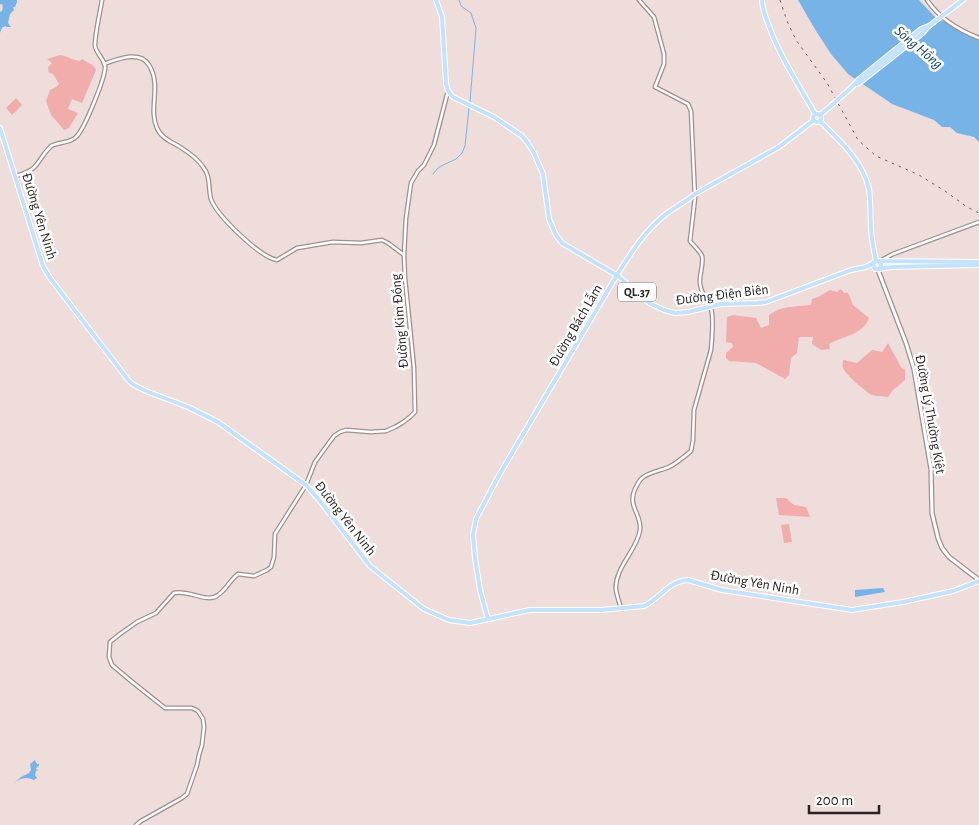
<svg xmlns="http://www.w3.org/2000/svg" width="979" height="825" font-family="'Alegreya Sans',sans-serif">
<rect width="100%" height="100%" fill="#efdddc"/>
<g fill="#f0adac">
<path d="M60,55C67,56 72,60 80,61L82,59L94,66L96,70L82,103L72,99L68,109L78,113L69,128L64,130L51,115L46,101L50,90L56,87L59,84L53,74L49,73L48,67L52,63L47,59Z"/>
<polygon points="16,98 22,105 12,115 6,108"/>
<path d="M841,289L844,293H848L853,305L869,318C863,335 843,336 829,344L830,349L821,350L812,344L813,337H799L797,353L791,358L789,375L785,379L756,363L729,361L726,358V353L733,347L732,343L726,342L727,317L733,315L756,318L761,328L769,325V315C782,305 796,307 811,305L812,299L818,297L830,290L837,292Z"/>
<path d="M888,343L901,367L905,370V380L892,391L888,397C882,396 878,397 872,395C866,392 845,374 843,368C842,366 843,362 843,360L857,363L872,350L882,352Z"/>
<polygon points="776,498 786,498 794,505 806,507 810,517 779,515"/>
<polygon points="789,524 792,542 784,543 781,525"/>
</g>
<g fill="#78b3e8">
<path d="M0,0H17V2L15,7H13L14,10L10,14L8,23L11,27H6V26C1,27 2,29 0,33V12L2,11L3,5L0,4Z"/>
<polygon points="798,0 919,0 935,17 979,40 979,142 974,137 957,133 950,127 942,127 934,120 892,104 848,74 831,54 816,31"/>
<polygon points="883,588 885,592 855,597 855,590"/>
<path d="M35,760L37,764H39V766L37,767L36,769L38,770L36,771L35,775L37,778L34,780C26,776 20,778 13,784L21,777L29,773L31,770L30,764Z"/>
</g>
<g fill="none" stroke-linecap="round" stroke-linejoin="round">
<g stroke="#78b3e8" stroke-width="1">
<polyline points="459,0 461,6 471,13 476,28 470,102"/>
<polyline points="433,174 439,167 456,159 462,153 465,146 469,107"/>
</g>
<defs>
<g id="tertiary">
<path d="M927,0C940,19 958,30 979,38"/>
<path d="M104,64C118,59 140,50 149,65C162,86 148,108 157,128C161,138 172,142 180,147C188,152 198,159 203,167C211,176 208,189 211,199C217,216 260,257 277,260L297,248L333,242L361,243L382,240L388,243L404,255"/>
<path d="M16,176C41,169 35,162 51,146C58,142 71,143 76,137C84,130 106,77 105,66C104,59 96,53 95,46C95,33 100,13 102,0"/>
<polyline points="880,261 893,254 979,222"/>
<path d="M621,608C619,602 617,596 616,590C614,568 637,551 640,530C642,514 627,507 635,489C637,486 638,482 641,479C648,472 660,471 669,467C677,463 684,457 691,451L693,440L694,410L711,350C712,339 714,319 711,308C708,298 701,296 700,283C699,275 704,264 702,256C700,251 693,245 690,241L695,198L691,111L688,104L655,87L664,64V54L654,17L639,0"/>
<path d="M136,825L141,821L182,798L187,794L197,765L199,755L202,745L204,727L203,719L198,711L192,708H165L131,681L112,665L109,657L110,642L120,634L137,622L156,613L174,593C188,589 207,604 218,595C226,590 230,580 238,574L254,576L267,570L271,567L274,557L275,534L306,485L315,462L334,436L340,432L346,430L371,432L386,431L395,427L402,423L410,417L415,412L414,368L405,278L404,255L406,218L411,183L418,171L424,165L434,145L448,91"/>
</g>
<polyline id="secondary" points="878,270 906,343 914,369 931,469 932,513 938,538 942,548 949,557 979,580"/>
<g id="primary">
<polyline points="436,0 442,17 446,83 448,91 453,97 494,117 522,136 527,142 534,153 543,174 549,219 556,235 562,243 618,276 649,303 664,310 675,313 688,312 721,304 757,303 766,302 851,270 866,267 875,262"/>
<path d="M762,0C762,9 766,18 769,26C780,57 799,85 815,114"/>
<polyline points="951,9 963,0"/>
<polyline points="857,84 862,81 923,33 927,28"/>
<polyline points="854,85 859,79 921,29 929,26"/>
<circle cx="817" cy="118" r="4"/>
<polyline points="820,115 832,105"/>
<path d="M820,121C839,140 863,161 869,189C871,202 870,214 871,227C871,238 874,250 876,261"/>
<path d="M0,128L43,266L50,278L129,381L134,385L146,391L188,407L218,422L306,485L320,501L370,566L424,609L449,620L470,623L530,610H601L644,606C660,599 668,581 688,580L722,590L852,610L903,602L953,591L979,581"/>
<polyline points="879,262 881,264 881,267 878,269 875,269 873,265 874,262 877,261 979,262"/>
<polyline points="879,269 891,267 979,265"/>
<path d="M488,619L480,590L475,558L473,535L476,519L498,477L617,275C631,253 645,230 666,214C675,207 686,202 695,194L779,147L814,120"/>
</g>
</defs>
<use href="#tertiary" stroke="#a08f8e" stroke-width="5"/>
<use href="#secondary" stroke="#a08f8e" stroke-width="5.5"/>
<use href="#primary" stroke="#fff" stroke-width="6"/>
<use href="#tertiary" stroke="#fff" stroke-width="2.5"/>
<use href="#secondary" stroke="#fff" stroke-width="3"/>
<use href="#primary" stroke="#c5e2fd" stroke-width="4"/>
<polyline stroke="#655c5c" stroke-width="1" stroke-dasharray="2.5 5" stroke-linecap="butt" points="780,0 787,21 796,40 827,83 858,140 876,156 919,175 945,191 967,207 979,213"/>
<defs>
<g id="primary-bridge">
<polyline points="929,26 951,9"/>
<polyline points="832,105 854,85"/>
</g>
</defs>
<use href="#primary-bridge" stroke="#fff" stroke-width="6" stroke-linecap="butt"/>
<use href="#primary-bridge" stroke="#c5e2fd" stroke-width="4"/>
</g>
<g text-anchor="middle" stroke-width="5" stroke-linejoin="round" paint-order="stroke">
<rect fill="#fff" stroke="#696565" stroke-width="1" x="618" y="282.5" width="38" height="19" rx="4"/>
<g font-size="12" font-weight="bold" fill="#292323">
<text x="637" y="296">QL.37</text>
</g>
<g font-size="14" fill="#292323" stroke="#fff">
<text transform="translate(40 216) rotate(73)" y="5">Đường Yên Ninh</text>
<text transform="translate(722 294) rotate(-7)" y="5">Đường Điện Biên</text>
<text transform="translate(399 321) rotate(-95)" y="5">Đường Kim Đồng</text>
<text transform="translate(575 325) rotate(-60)" y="5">Đường Bách Lẫm</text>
<text transform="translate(931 414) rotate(80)" y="5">Đường Lý Thường Kiệt</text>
<text transform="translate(346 518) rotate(52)" y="5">Đường Yên Ninh</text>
<text transform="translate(755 582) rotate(10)" y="5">Đường Yên Ninh</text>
</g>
<g font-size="15" font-style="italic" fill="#0e3b5d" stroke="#fff">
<text transform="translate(919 47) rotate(40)" y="5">Sông Hồng</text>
</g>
</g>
<path d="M809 805v8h70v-8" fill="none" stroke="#292323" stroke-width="2.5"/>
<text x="816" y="805" font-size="15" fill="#292323" stroke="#ffffff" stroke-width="4" paint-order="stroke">200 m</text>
</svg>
